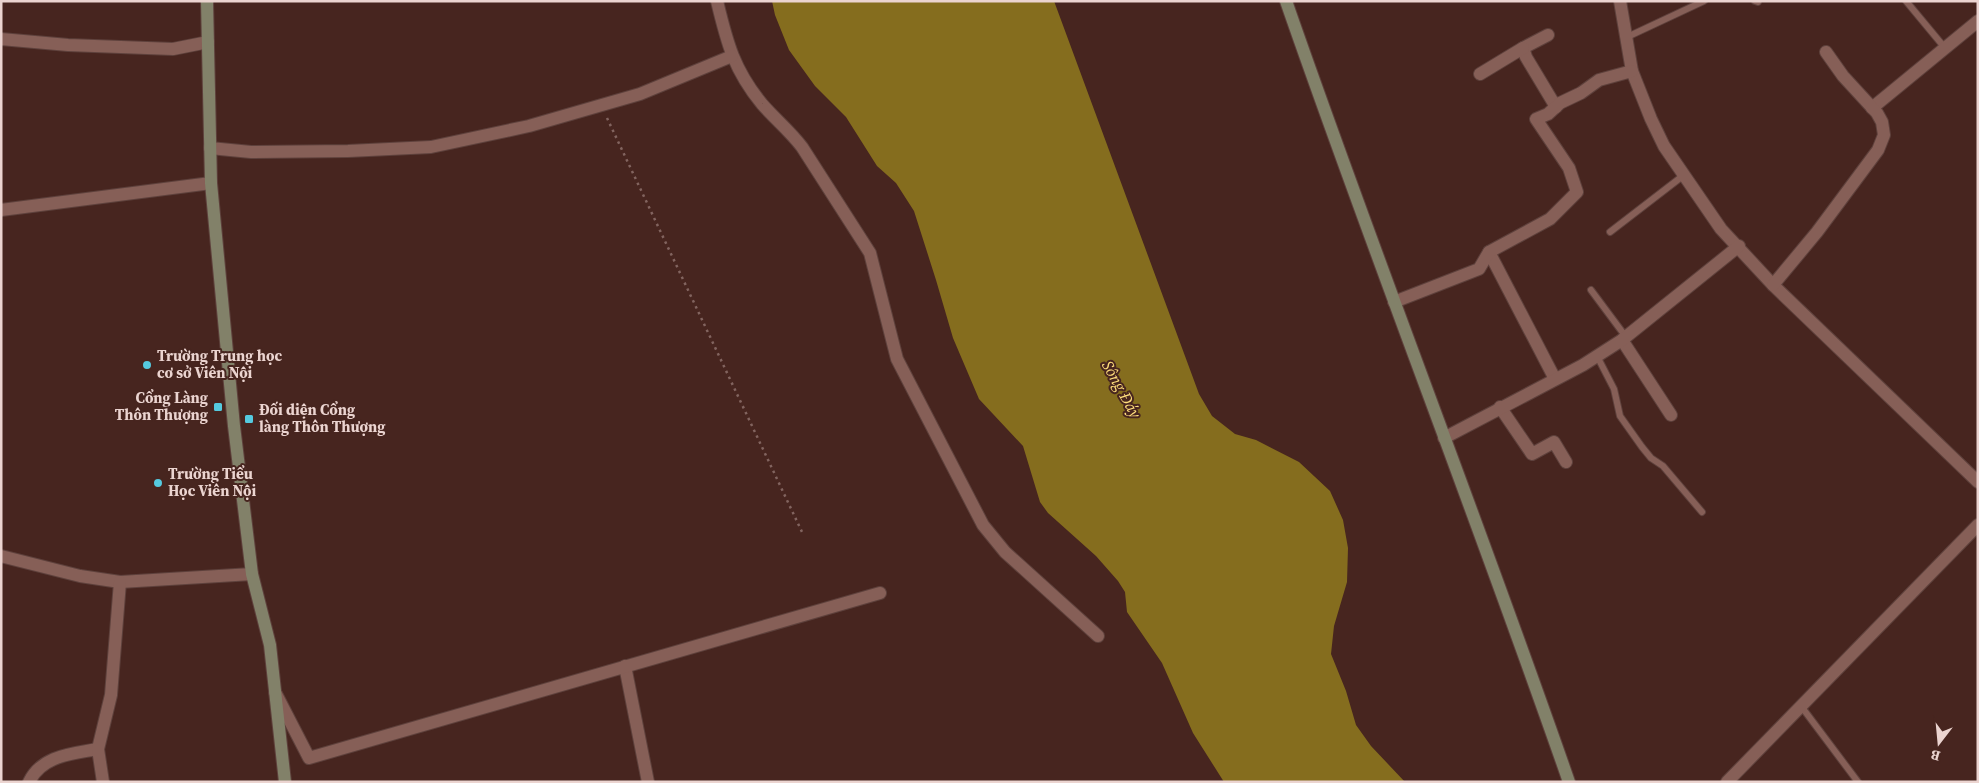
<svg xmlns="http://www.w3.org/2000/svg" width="1979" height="783" font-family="'Source Serif 4',serif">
<rect width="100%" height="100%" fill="#47251f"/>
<polygon fill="#856d1e" points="772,1 1054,1 1199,394 1212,416 1235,434 1256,440 1299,462 1330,491 1343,520 1348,548 1347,582 1334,626 1331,654 1346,691 1356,725 1371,746 1405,782 1224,782 1193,733 1162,663 1127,612 1125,592 1118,581 1096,556 1048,513 1040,502 1023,446 979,399 953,338 936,280 914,211 896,183 877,166 846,117 815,86 789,50 775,15"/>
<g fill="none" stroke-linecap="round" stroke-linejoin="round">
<defs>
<g id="lane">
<polyline points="1755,1 1758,2"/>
<polyline points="1906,1 1945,48"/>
<polyline points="1625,38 1704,1"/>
<polyline points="1610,232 1684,175"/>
<polyline points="1591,290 1626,337"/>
<polyline points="1597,356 1614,389 1620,416 1642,447 1651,458 1663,466 1702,512"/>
<polyline points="1801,706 1858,782"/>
</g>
<g id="street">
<path d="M717,1C727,43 734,70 762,104C775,119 790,131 802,147L870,253L897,359L983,525L1005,552L1098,636"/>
<polyline points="1620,1 1632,71 1651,119 1664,146 1721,229 1773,285 1978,482"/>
<polyline points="1548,35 1523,48 1526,57 1556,107"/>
<polyline points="1,39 68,45 173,49 208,42"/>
<polyline points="1480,74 1523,48"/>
<polyline points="1872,108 1978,21"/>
<polyline points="210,148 251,152 348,151 431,147 529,126 640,94 732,56"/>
<polyline points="1,210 211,183"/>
<polyline points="1489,252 1555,379"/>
<polyline points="1773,285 1817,232 1878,150 1884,135 1882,122 1877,113 1843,76 1826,52"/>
<polyline points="1394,302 1479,269 1489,252 1550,219 1577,192 1569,168 1536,119 1548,114 1560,103 1581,93 1599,80 1632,71"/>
<polyline points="1622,340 1671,415"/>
<polyline points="1500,407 1532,454 1554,442 1566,462"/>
<polyline points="1444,438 1583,365 1622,340 1739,246"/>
<polyline points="1,556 80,576 120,582 252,574"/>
<polyline points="625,666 648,782"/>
<polyline points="275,692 309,758 880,593"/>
<path d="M29,782C42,755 72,754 98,749"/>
<polyline points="103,782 98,749 111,695 120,582"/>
<polyline points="1727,782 1978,525"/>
</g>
<g id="secondary">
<polyline points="207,1 211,183 234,426 252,574 270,645 285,782"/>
<path d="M1286,1C1377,263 1478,520 1569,782"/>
</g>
</defs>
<use href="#lane" stroke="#5e413c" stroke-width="8"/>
<use href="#street" stroke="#5e413c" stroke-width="14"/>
<use href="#secondary" stroke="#5e413c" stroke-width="14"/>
<polyline stroke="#82645f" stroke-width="2.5" stroke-dasharray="2.5 4" stroke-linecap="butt" points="607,118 802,532"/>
<use href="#lane" stroke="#865f57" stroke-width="6"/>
<use href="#street" stroke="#865f57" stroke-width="12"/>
<use href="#secondary" stroke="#828169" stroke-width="12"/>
</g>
<g fill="#55cadf" stroke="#47251f" stroke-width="2">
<circle cx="147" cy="365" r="5"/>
<rect x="213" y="402" width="10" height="10" rx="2.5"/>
<rect x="244" y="414" width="10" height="10" rx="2.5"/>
<circle cx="158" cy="483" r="5"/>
</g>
<g text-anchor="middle" stroke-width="4" stroke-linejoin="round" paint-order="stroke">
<g font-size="15" font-weight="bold" fill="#ebd4d0" stroke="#47251f" text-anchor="start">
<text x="157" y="361">Trường Trung học<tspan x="157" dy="17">cơ sở Viên Nội</tspan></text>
<text x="208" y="403" text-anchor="end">Cổng Làng<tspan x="208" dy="17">Thôn Thượng</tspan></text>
<text x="259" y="415">Đối diện Cổng<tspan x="259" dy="17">làng Thôn Thượng</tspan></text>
<text x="168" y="479">Trường Tiểu<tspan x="168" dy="17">Học Viên Nội</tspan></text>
</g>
<g font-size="16" font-style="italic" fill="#ffde7c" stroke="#47251f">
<text transform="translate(1122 389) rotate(61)" y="6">Sông Đáy</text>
</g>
</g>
<rect width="1979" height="783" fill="none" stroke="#ebd4d0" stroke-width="5"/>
<g transform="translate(1939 743) rotate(196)" stroke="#47251f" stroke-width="4" paint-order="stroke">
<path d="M0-4L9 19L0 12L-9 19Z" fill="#ebd4d0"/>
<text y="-8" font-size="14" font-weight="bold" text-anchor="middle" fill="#ebd4d0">B</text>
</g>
</svg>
